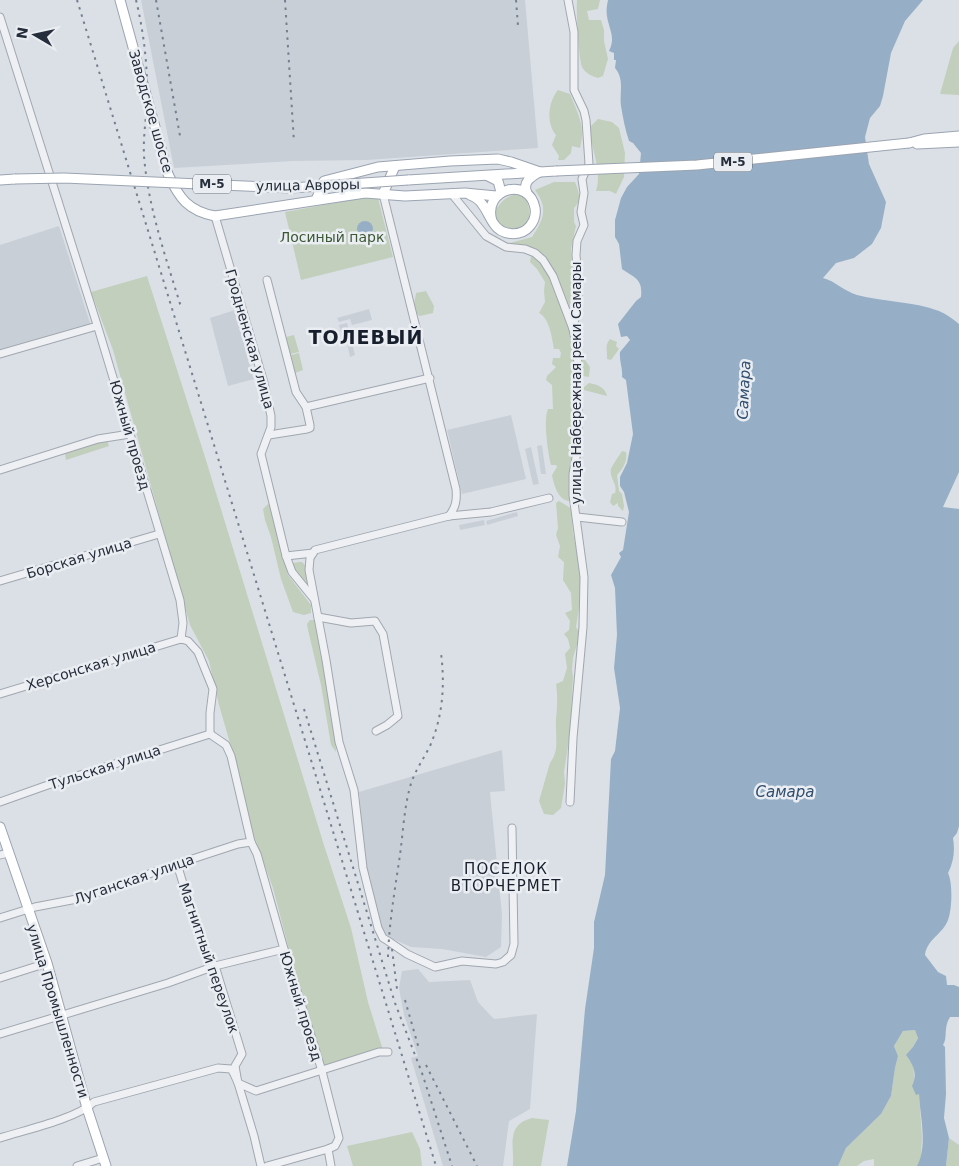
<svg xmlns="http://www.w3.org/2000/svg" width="959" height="1166" font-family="'DejaVu Sans',sans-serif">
<rect width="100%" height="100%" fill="#dbe0e6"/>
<g fill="#c9cfd7">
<polygon points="141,0 525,0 538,148 367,160 293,161 174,168"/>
<polygon points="59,226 91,326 0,355 0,245"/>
<polygon points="369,309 372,320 352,325 350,319 339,322 337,318"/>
<polygon points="235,310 254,379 228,386 210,318"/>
<polygon points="347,323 355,355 350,357 346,338 343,339 339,325"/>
<polygon points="511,415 526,479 462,494 447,430"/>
<polygon points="542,445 546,474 541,474 537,446"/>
<polygon points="531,447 539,484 533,485 525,449"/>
<polygon points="517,512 518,516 487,525 486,521"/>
<polygon points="484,520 485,525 460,530 459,525"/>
<polygon points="502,750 505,791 490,792 502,915 501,947 486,957 442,949 411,947 386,936 380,924 366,871 359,792"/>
<polygon points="418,969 429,982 470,980 478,1002 494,1019 537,1014 530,1109 509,1121 503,1166 443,1166 411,1058 418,1056 404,1015 399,988 402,971"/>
</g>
<g fill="#c2cfbc">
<path d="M577,0H600L598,9L587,11L589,20H601L604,30V41L608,59L603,76L598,78C592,76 586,74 582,67C579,61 576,10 577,0Z"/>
<polygon points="959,41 959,95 940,94 953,48"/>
<path d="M558,90L570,94C578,113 586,128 580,148L572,146L571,153L564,160H558L559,156L552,145L556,135C546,123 548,102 558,90Z"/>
<path d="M598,119L612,122L619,128L625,153L624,177L616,194L610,191H596C603,171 590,147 590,127Z"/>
<path d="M554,182H575C579,192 582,200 574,208V222L576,226L571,249L573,285L568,319L548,262L501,242L510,243L532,237C543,220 549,209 535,190Z"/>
<path d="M520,193L524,195C534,211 530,236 507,229C504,228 500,225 497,223L495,211C502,200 508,195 520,193Z"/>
<polygon points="367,197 378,198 393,257 301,280 285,212"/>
<path d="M531,256L539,260L548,273L555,289L569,324L575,352L574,408L576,434L570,465L569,501C558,500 554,485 552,475L557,467L556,465H551C548,453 543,419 548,409H553L552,385L546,380L547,376L556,367L552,364L553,358H560L561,353L559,349H554C552,338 550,319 539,313L545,302L544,291L545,282L537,269L530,262Z"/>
<polygon points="147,276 205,457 323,842 351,928 368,1002 383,1050 325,1067 292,961 273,888 250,825 236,764 219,705 209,661 190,625 113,350 91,292"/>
<polygon points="426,291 434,306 433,313 420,316 416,314 414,305 416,293"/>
<polygon points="294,335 299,352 290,354 286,337"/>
<path d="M610,339L617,342L616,346L619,349L611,360L607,359C608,351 604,346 610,339Z"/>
<polygon points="299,353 303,370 295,373 291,355"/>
<polygon points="581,357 583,357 590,367 589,377 583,376 581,372"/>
<path d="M589,383C598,385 605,387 607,396L584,390L583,388Z"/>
<polygon points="107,440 109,446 66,460 65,454 99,441"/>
<path d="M622,451L626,452C628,460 623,469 617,475L619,491L622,494L624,506L623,511L618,506V503L613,506L610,502L612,494L615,493C618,484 609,478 611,469C613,464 619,456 622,451Z"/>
<path d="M559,501L569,507L571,510L573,533L579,561L582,589L576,627L580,634L573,658L572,670L573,677L570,733L564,772L565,784L561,808L553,815L544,814L539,801L550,763C560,750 555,736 556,720C557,708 558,697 556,684L563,681L567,668L565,654L570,648L568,639L564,634L569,630L570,621L565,613L572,610L571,593L563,580L564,562L558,557L560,546L556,535L558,528L556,503Z"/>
<polygon points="268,504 273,510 288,575 311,605 311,613 304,615 293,612 281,579 271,537 265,520 263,509"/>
<polygon points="299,562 302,562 306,566 307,586 294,570 293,563"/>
<polygon points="310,620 315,620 317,623 335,735 336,752 331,745 321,685 308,630 307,624"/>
<polygon points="915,1030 918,1037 913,1047 914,1081 919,1094 922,1137 921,1156 918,1166 874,1166 874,1159 864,1161 857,1166 838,1166 846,1148 881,1114 891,1096 895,1068 898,1056 894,1046 903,1031"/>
<path d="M532,1118L549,1120L541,1166H513C514,1144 506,1125 532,1118Z"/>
<polygon points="412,1132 420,1149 422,1166 353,1166 347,1146"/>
<polygon points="949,1138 959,1145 959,1166 946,1166"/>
</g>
<g fill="#96afc6">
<path d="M608,0H923L905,21L891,53L883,96L880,106L870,118L865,137L869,164L886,202L881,228L872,244L854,258L836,263L823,278C835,281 844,291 857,295C883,302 913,301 939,311C946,314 953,319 959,324V472L943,507L959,509V826L957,833L953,838C955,850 954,861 948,873C953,883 952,910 948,920C943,934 927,939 925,955L938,972L946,976L947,985H954L959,987V1017H950C943,1028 948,1038 943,1045L945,1047L946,1094L944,1118L949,1138L946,1166H917C928,1146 920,1116 919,1094L916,1095L912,1086C918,1074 913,1064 906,1055L913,1047L918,1038L915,1030L903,1031L894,1046L898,1056L895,1068L891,1096L881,1114L846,1148L838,1166H567L576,1111L585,1009L594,948V922L605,875L611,759L615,751L620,708L614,668L617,635L615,588L611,575L621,557L619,553L623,550L629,512L624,492L620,486V477L627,463L633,434L626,380L622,377C623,369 619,361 620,352L630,340L627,336L621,337L618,324L636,301L641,297C643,279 635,278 622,269L619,244L615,237V220L621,198L627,187L639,174L641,153L633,143L629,141C625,129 623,118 621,106C619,93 625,80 615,68L616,60H614V53L609,51C616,37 609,30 607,16C606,11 607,5 608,0Z"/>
<circle cx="365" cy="229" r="8"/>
</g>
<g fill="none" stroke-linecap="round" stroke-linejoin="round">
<defs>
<g id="minor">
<polyline points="568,0 574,32 574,90 584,111 586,120 589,164 582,179 584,193 581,212 584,225 577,241 576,255 578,278 578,302 573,329 577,349 578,368 578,446 573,474 573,495 584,577 583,627 573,738 570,802"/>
<polyline points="0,17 99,331 180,600 183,623 181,639"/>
<polyline points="451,193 486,236 506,247 525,249 535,253 543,260 553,276 573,329"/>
<path d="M383,194L456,489C457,500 456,507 449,516"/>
<polyline points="215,216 264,383 271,416 271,427 261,454 286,556 292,572 314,599"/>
<polyline points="267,280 296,392 306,407 310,425 310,428 307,429 269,435"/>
<polyline points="0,354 97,326"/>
<polyline points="306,407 430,378"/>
<polyline points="0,470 98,439 130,434"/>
<polyline points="577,517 622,522"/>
<polyline points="286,556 313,553"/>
<polyline points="0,581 159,534"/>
<polyline points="318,617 351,623 375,621 383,634 398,716 387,725 376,731"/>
<polyline points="181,639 188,641 198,652 213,689 210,713 210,734"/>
<polyline points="0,694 181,639"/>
<polyline points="0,802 45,786 210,734"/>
<polyline points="512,828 514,944 511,955 503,962 496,964 462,961 435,967 407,954 388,941 383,938 378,928 363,868 354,790 339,742 326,660 309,570 310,558 315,550 449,516 491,512 549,498"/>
<polyline points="251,842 257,854 284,949 322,1071 339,1138 335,1146 328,1149 267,1166"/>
<polyline points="0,855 8,853"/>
<polyline points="177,864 204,951 215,966 242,1054 235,1066 238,1083 254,1136 261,1166"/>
<polyline points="0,918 35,907 82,898 177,864 238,844 251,842 231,756 226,745 210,734"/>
<polyline points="0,978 47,963"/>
<polyline points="0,1034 168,983 215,966 284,949"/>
<path d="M0,1138C25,1130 76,1119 94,1102L218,1068L231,1069L234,1074L238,1083L256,1091L379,1052H388"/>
<polyline points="328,1149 331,1166"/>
<polyline points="77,1166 103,1158"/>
</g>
<g id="major">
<path d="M120,0L168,174C179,198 188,211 215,216L365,193L405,196L465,193L496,196"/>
<polyline points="909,143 924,139 959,136"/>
<polyline points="917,144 959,142"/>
<polyline points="488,176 498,181 501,192"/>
<polyline points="0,180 15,179"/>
<polyline points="408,180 556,171"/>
<path d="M527,193C522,182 531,177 539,172"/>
<polyline points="383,194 395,166"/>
<path d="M470,195C475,197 479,199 482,204C487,210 489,217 494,224C502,236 521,237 530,226C534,221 536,214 535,208C529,176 482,188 492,221"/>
<polyline points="316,200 324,181 378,167 450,161 498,159 511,162 540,172"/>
<polyline points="0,827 47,963 87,1108 106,1166"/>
</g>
</defs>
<use href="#minor" stroke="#a1a7af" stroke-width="9"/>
<use href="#major" stroke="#9ba4b1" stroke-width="11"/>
<use href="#minor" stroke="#eef0f4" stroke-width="7"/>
<use href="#major" stroke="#fff" stroke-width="9"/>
<g stroke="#75808f" stroke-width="2" stroke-dasharray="2.5 5" stroke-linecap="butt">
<polyline points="77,0 436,1166"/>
<path d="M136,0C144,33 148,68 147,102C146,120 143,138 144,156C148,207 166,258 181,307"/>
<polyline points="156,0 180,136"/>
<polyline points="285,0 294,142"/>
<polyline points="516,0 518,26"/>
<polyline points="304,709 395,1003 422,1073 452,1166"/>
<polyline points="392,949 397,989"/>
<path d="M388,957C389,923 395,889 400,855C403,833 404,809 410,787C414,772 423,760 430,746C443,716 445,685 441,653"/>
<polyline points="405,1000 419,1049"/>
<polyline points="426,1065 477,1166"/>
</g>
<defs>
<g id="major-bridge">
<polyline points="556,171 697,165 909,143"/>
<polyline points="15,179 64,178 291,188 408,180"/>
</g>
</defs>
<use href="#major-bridge" stroke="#9ba4b1" stroke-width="11" stroke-linecap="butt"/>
<use href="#major-bridge" stroke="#fff" stroke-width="9"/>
</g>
<g text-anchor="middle" stroke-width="5" stroke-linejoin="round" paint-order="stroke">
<g fill="#eaeef3" stroke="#616872" stroke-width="1">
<rect x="714" y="152.5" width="38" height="19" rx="4"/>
<rect x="193" y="174.5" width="38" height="19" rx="4"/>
</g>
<g font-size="12" font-weight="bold" fill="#262e3b">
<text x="733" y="166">М-5</text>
<text x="212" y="188">М-5</text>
</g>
<g font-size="14" fill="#262e3b" stroke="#eaeef3">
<text transform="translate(151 111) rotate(74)" y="5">Заводское шоссе</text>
<text transform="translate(308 185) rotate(-1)" y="5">улица Авроры</text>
<text transform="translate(250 339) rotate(74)" y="5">Гродненская улица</text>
<text transform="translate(576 383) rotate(-90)" y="5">улица Набережная реки Самары</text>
<text transform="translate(130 435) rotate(74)" y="5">Южный проезд</text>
<text transform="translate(79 558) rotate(-17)" y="5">Борская улица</text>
<text transform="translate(91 666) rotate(-17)" y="5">Херсонская улица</text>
<text transform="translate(105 767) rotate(-18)" y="5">Тульская улица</text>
<text transform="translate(134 879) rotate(-19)" y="5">Луганская улица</text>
<text transform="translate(209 958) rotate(71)" y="5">Магнитный переулок</text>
<text transform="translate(301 1006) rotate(73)" y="5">Южный проезд</text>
<text transform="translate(58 1011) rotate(73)" y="5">улица Промышленности</text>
</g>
<g font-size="14" fill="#3b5733" stroke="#eaeef3">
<text x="332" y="242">Лосиный парк</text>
</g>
<g font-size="15" font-style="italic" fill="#314e6e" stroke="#eaeef3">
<text transform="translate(744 390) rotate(-87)" y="5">Самара</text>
<text x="785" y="797">Самара</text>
</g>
<g font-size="15" letter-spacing="1" fill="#181f2c" stroke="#eaeef3">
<text x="506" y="874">ПОСЕЛОК<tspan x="506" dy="17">ВТОРЧЕРМЕТ</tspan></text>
</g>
<g font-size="19" font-weight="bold" letter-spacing="1" fill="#181f2c" stroke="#eaeef3">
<text x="366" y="344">ТОЛЕВЫЙ</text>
</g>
</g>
<g transform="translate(35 35) rotate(279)" stroke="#eaeef3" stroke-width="4" paint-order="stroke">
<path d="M0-4L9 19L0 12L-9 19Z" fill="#262e3b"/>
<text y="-8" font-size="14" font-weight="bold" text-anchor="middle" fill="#262e3b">N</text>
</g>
</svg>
